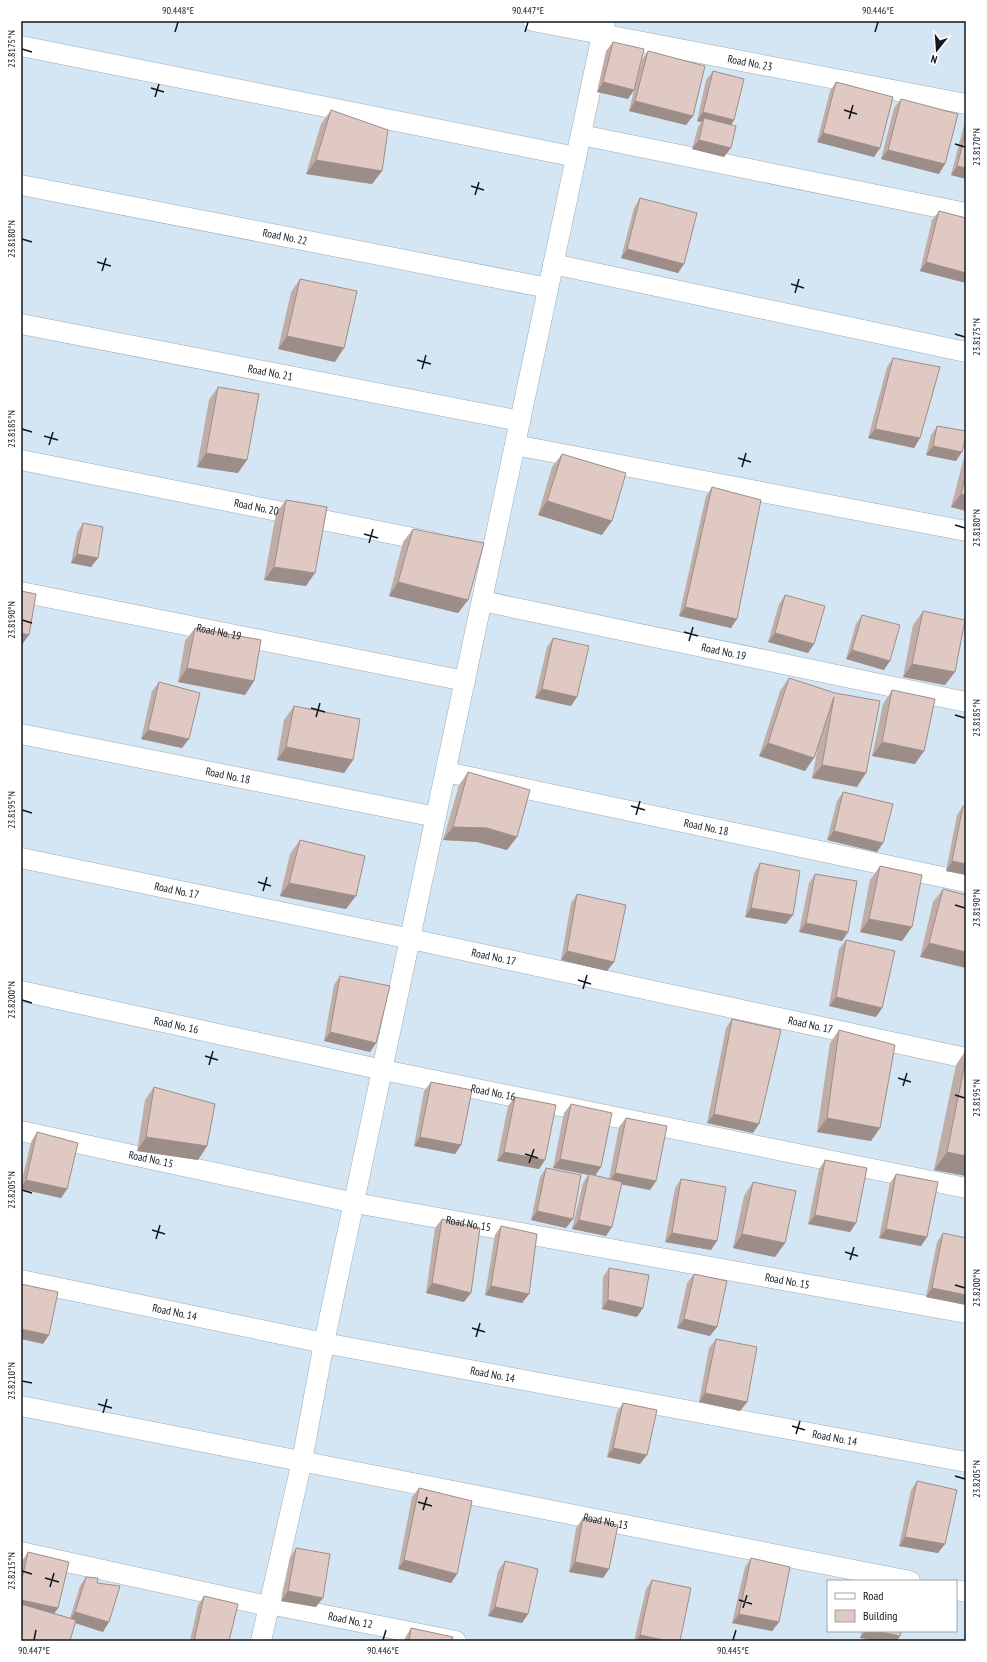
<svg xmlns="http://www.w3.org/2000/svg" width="987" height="1662" font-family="'PT Sans Narrow',sans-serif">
<rect width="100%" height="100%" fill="#d4e6f4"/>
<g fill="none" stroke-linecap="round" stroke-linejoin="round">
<defs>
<g id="street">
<path id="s1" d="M533,21L966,104"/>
<polyline points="21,46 576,157"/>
<polyline points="581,135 966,213"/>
<path id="s2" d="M21,185L548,288"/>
<polyline points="553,264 966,352"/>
<path id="s3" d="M21,324L520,421"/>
<polyline points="515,445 966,531"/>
<path id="s4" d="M21,460L433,542"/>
<path id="s5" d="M21,592L465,681"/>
<path id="s6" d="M482,601L966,702"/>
<path id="s7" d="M21,734L436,817"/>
<path id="s8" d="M446,772L966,882"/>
<path id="s9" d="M21,858L411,939L966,1058"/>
<path id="s10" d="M21,991L383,1070L966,1188"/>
<path id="s11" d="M21,1131L355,1203L966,1313"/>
<path id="s12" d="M21,1280L324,1343L966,1462"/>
<path id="s13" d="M21,1406L910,1581"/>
<polyline points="21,1552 268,1606"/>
<polyline points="956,1590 966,1592"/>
<path id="s14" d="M269,1604L456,1641"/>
<polyline points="261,1641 302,1461 324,1343 605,21"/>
</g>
</defs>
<use href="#street" stroke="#9aabb9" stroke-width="21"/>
<use href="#street" stroke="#fff" stroke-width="20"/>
</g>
<g fill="#c1ada7">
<polygon points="613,42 635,88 642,60 648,51 693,116 686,125 629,111 634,90 628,99 597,92 606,51"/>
<polygon points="713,71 734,120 731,125 724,157 692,149 698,127 701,122 697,121 706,80"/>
<polygon points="836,82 880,148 874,157 817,142 830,91"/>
<polygon points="901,99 939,174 881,159 894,108"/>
<polygon points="331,110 382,171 372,184 306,174 321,124"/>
<polygon points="966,121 966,179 951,175 964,125"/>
<polygon points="640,198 684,264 678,273 621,258 634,208"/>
<polygon points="939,211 966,218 966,283 920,271 932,220"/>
<polygon points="300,279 335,362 278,349 291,292"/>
<polygon points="893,358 920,438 914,448 868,438 887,367"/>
<polygon points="218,387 238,473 197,467 209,400"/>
<polygon points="937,426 956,461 926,455 931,435"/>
<polygon points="966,450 966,511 951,507"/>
<polygon points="562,454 602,535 538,515 552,467"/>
<polygon points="712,487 731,628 679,616 706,496"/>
<polygon points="286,500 306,586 264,580 276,513"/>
<polygon points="83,523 98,558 91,567 71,563 77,533"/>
<polygon points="413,529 468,600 458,613 389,596 403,542"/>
<polygon points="785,595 814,644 808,653 768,642 779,604"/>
<polygon points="923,611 945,685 903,677 913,625"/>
<polygon points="862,615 884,670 846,659 856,624"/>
<polygon points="195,628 254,681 245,695 178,682 185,641"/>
<polygon points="553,638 571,706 535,698 547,647"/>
<polygon points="789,678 835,693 857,787 812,778 818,746 805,771 759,756 780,691"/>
<polygon points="159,682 182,748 141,739 152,691"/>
<polygon points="892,690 915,764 872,756 883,704"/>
<polygon points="294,706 353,760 344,773 277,760 284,720"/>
<polygon points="468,772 517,837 507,850 477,842 443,840 459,785"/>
<polygon points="843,792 883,843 877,852 827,840 837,801"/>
<polygon points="963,806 966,875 946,871 957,815"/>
<polygon points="300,840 346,909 280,896 290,854"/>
<polygon points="760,863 786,924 745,917 754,873"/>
<polygon points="880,866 902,941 860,932 870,880"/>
<polygon points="815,874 848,932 842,941 799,932 809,883"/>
<polygon points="943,889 966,895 920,957 933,902"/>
<polygon points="577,894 614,962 607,971 561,960 571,903"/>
<polygon points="846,940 882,1008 876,1017 829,1006 839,949"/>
<polygon points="340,976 376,1043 370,1052 324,1041 334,985"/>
<polygon points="732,1019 753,1133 707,1123 726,1028"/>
<polygon points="839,1030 871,1141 817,1132 830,1043"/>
<polygon points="966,1050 966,1176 934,1170 956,1065"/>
<polygon points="431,1082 461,1145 455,1154 414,1146 424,1091"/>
<polygon points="154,1087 207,1146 198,1160 137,1151 145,1100"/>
<polygon points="515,1097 545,1160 539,1169 497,1161 508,1106"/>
<polygon points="571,1104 595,1176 609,1179 619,1127 626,1118 656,1181 650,1190 621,1184 606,1236 572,1229 583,1183 588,1175 553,1168 564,1113"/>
<polygon points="37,1132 67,1189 61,1198 21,1189 21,1184 31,1142"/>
<polygon points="825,1160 850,1232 808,1224 819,1169"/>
<polygon points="546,1168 566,1228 531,1220 540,1177"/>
<polygon points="896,1174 927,1237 921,1246 879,1238 890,1183"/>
<polygon points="681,1179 711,1250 665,1242 675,1188"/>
<polygon points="753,1182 785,1243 775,1257 733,1248 744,1196"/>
<polygon points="442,1219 464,1302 426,1293 435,1228"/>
<polygon points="501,1226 529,1294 522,1303 485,1295 495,1235"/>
<polygon points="943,1233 966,1305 926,1297 937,1242"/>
<polygon points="609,1268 637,1317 602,1309 603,1277"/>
<polygon points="694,1274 710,1336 677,1328 687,1283"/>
<polygon points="716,1339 747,1402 740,1411 699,1402 709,1348"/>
<polygon points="623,1403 640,1464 607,1457 617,1412"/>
<polygon points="917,1481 938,1553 899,1546 911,1490"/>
<polygon points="419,1488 457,1574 451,1583 398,1569 412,1497"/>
<polygon points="583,1518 609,1569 603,1578 569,1572 576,1528"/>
<polygon points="296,1548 316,1607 281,1601 290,1557"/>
<polygon points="28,1552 58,1608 54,1613 70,1618 80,1586 86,1577 97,1583 103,1632 75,1623 21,1641 21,1564 22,1561"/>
<polygon points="751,1558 779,1622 772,1631 732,1623 745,1567"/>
<polygon points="505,1561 522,1623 488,1616 498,1571"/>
<polygon points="652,1580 680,1641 634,1641 646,1589"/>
<polygon points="204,1596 229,1641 190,1641 198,1605"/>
<polygon points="411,1628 452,1641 404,1641 405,1638"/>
<polygon points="862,1631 901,1631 860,1638"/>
</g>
<g fill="#9d8d88">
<polygon points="603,82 634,90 628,99 597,92"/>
<polygon points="635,101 693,116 686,125 629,111"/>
<polygon points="703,112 734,120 728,129 704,118 701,122 697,121"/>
<polygon points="823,133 880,148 874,157 817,142"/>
<polygon points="699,140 731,148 724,157 692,149"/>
<polygon points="888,150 945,164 939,174 881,159"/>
<polygon points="316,160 382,171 372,184 306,174"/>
<polygon points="957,166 966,168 966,179 951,175"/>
<polygon points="627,249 684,264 678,273 621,258"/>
<polygon points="926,262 966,273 966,283 920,271"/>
<polygon points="287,336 344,348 335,362 278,349"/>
<polygon points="875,429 920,438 914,448 868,438"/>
<polygon points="933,446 962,452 956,461 926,455"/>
<polygon points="206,453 247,460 238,473 197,467"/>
<polygon points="961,494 966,495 966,511 951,507"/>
<polygon points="547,501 612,521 602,535 538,515"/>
<polygon points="77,554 98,558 91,567 71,563"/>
<polygon points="274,567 315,573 306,586 264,580"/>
<polygon points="398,582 468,600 458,613 389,596"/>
<polygon points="685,607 737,619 731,628 679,616"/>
<polygon points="21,633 29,635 21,646"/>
<polygon points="775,633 814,644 808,653 768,642"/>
<polygon points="852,650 890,661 884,670 846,659"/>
<polygon points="912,664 955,672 945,685 903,677"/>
<polygon points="187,668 254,681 245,695 178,682"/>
<polygon points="542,689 577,697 571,706 535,698"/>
<polygon points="148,730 189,739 182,748 141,739"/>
<polygon points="882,742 924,751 915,764 872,756"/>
<polygon points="768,743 814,758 805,771 759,756"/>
<polygon points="286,747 353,760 344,773 277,760"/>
<polygon points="822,765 866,773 857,787 812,778"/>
<polygon points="453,827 487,828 517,837 507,850 477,842 443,840"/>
<polygon points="834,831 883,843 877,852 827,840"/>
<polygon points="952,861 966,864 966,875 946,871"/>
<polygon points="289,883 356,896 346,909 280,896"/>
<polygon points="751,908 793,915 786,924 745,917"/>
<polygon points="869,919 912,927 902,941 860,932"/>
<polygon points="806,923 848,932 842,941 799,932"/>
<polygon points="929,943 966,952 966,968 920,957"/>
<polygon points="567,951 614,962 607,971 561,960"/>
<polygon points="836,997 882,1008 876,1017 829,1006"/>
<polygon points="330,1032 376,1043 370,1052 324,1041"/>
<polygon points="714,1114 759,1124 753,1133 707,1123"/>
<polygon points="827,1118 880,1128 871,1141 817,1132"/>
<polygon points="146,1137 207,1146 198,1160 137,1151"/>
<polygon points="420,1137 461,1145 455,1154 414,1146"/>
<polygon points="504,1152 545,1160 539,1169 497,1161"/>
<polygon points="947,1152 966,1156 966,1176 934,1170"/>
<polygon points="560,1159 601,1167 595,1176 553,1168"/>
<polygon points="615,1173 656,1181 650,1190 609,1182"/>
<polygon points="26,1180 67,1189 61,1198 21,1189 21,1187"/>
<polygon points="537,1211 573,1219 566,1228 531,1220"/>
<polygon points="815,1215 856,1223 850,1232 808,1224"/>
<polygon points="579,1220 612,1227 606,1236 572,1229"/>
<polygon points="886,1229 927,1237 921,1246 879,1238"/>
<polygon points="672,1233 717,1241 711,1250 665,1242"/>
<polygon points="742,1234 785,1243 775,1257 733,1248"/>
<polygon points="432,1283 471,1293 464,1302 426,1293"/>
<polygon points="491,1286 529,1294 522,1303 485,1295"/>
<polygon points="932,1288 966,1295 966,1305 926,1297"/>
<polygon points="608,1300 643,1308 637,1317 602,1309"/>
<polygon points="684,1319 717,1327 710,1336 677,1328"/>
<polygon points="21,1329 49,1335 43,1344 21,1339"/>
<polygon points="705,1393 747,1402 740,1411 699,1402"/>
<polygon points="613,1448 647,1455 640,1464 607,1457"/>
<polygon points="905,1537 945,1544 938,1553 899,1546"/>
<polygon points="404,1560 457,1574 451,1583 398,1569"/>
<polygon points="575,1562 609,1569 603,1578 569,1572"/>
<polygon points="288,1591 323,1598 316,1607 281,1601"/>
<polygon points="21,1600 58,1608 52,1617 21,1611"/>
<polygon points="495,1607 528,1614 522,1623 488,1616"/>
<polygon points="75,1612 109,1622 103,1632 69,1621"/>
<polygon points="739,1614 779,1622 772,1631 732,1623"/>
<polygon points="865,1631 876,1631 900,1636 897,1641 874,1641 860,1638"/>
<polygon points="640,1635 668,1641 636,1641"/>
</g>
<g fill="#e0c9c2" stroke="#9d8d88">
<polygon points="613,42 644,49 634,90 603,82"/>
<polygon points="648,51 705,66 693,116 635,101"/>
<polygon points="713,71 744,79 734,120 703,112"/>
<polygon points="836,82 893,97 880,148 823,133"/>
<polygon points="901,99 958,114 945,164 888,150"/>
<polygon points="331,110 388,130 382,171 316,160"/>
<polygon points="704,118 736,126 731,148 699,140"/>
<polygon points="966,131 966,168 957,166"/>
<polygon points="640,198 697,213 684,264 627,249"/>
<polygon points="939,211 966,218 966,273 926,262"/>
<polygon points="300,279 357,291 344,348 287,336"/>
<polygon points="893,358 940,367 920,438 875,429"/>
<polygon points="218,387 259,394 247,460 206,453"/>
<polygon points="937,426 966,431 966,436 962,452 933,446"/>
<polygon points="562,454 626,473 612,521 547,501"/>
<polygon points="966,473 966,495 961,494"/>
<polygon points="712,487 761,500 737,619 685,607"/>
<polygon points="286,500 327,507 315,573 274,567"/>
<polygon points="83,523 103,527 98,558 77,554"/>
<polygon points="413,529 484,543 468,600 398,582"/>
<polygon points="21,591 36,594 29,635 21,633"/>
<polygon points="785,595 825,606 814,644 775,633"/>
<polygon points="923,611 965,620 955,672 912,664"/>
<polygon points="862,615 900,625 890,661 852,650"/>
<polygon points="195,628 261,640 254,681 187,668"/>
<polygon points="553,638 589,646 577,697 542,689"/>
<polygon points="789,678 835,693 880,701 866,773 822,765 834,697 814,758 768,743"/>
<polygon points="159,682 200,693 189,739 148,730"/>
<polygon points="892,690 935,699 924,751 882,742"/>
<polygon points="294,706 360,719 353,760 286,747"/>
<polygon points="468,772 530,790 517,837 487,828 453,827"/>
<polygon points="843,792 893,804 883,843 834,831"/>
<polygon points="963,806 966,807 966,864 952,861"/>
<polygon points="300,840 365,856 356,896 289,883"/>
<polygon points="760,863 800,871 793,915 751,908"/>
<polygon points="880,866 922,875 912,927 869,919"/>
<polygon points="815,874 857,881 848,932 806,923"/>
<polygon points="943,889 966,895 966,952 929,943"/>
<polygon points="577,894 626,905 614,962 567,951"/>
<polygon points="846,940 895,951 882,1008 836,997"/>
<polygon points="340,976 390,986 376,1043 330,1032"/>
<polygon points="732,1019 781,1030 759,1124 714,1114"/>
<polygon points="839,1030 895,1045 880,1128 827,1118"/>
<polygon points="966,1058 966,1156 947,1152"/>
<polygon points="431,1082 472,1090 461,1145 420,1137"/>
<polygon points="154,1087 215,1104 207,1146 146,1137"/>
<polygon points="515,1097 556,1105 545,1160 504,1152"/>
<polygon points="571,1104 612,1113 601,1167 560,1159"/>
<polygon points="626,1118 667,1126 656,1181 615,1173"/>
<polygon points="37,1132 78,1143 67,1189 26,1180"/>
<polygon points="825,1160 867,1168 856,1223 815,1215"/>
<polygon points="546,1168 581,1175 573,1219 537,1211"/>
<polygon points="589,1174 622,1182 612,1227 579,1220"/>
<polygon points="896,1174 938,1182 927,1237 886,1229"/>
<polygon points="681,1179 726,1187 717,1241 672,1233"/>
<polygon points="753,1182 796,1191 785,1243 742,1234"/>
<polygon points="442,1219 480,1228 471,1293 432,1283"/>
<polygon points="501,1226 537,1234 529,1294 491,1286"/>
<polygon points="943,1233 966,1238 966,1295 932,1288"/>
<polygon points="609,1268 649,1275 643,1308 608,1300"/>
<polygon points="694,1274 727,1281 717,1327 684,1319"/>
<polygon points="21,1284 58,1292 49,1335 21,1329"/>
<polygon points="716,1339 757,1347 747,1402 705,1393"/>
<polygon points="623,1403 657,1410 647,1455 613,1448"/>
<polygon points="917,1481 957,1490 945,1544 905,1537"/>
<polygon points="419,1488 472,1501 457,1574 404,1560"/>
<polygon points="583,1518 618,1525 609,1569 575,1562"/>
<polygon points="296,1548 330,1554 323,1598 288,1591"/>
<polygon points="28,1552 69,1562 58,1608 21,1600 21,1583"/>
<polygon points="751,1558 790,1567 779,1622 739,1614"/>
<polygon points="505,1561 538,1569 528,1614 495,1607"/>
<polygon points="86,1577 98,1578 97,1583 120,1586 109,1622 75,1612"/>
<polygon points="652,1580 691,1588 680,1641 668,1641 640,1635"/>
<polygon points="204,1596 238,1604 229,1641 194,1641"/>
<polygon points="21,1604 76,1620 70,1641 21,1641"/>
<polygon points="411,1628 453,1637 452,1641 409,1641"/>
<polygon points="876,1631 901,1631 900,1636"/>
</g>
<path fill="none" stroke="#11171c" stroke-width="1.5" d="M175,32L178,22M525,32L528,22M875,32L878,22M22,49L32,52M151,88L164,92M155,97L159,84M844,110L857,114M849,119L853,105M955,144L965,147M471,186L484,190M475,195L479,182M22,239L32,242M97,262L111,266M102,271L106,258M791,284L804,288M795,293L799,279M955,334L965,337M417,360L431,364M422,369L426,355M22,429L32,432M44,436L58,440M49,445L53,432M738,458L751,462M742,467L746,453M955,525L965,528M364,534L378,538M369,543L373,529M22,620L32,623M684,632L698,636M689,641L693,627M311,708L325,712M955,715L965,718M316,717L320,703M631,806L645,810M22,810L32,813M636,815L640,801M258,882L271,886M263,891L267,877M955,905L965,908M578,980L591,984M583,989L587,975M22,1000L32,1003M205,1056L218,1060M209,1065L213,1051M898,1078L911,1082M903,1086L907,1073M955,1095L965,1098M525,1154L538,1158M529,1163L534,1149M22,1190L32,1193M152,1230L165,1234M156,1239L160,1225M845,1252L858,1256M850,1260L854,1247M955,1285L965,1288M472,1328L485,1332M476,1337L480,1323M22,1381L32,1383M98,1404L112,1408M103,1413L107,1399M792,1426L805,1430M796,1434L800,1421M955,1476L965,1479M418,1502L432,1506M423,1510L427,1497M22,1571L32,1574M45,1578L59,1582M50,1587L54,1573M739,1600L752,1604M743,1608L747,1595M34,1640L36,1630M383,1640L386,1630M733,1640L736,1630"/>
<g text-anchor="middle" stroke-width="3" stroke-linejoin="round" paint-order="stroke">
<g font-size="11" fill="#11171c" stroke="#fff">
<text dy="4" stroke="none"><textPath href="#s1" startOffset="221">Road No. 23</textPath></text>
<text dy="4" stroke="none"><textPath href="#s2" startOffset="269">Road No. 22</textPath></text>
<text dy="4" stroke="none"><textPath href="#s3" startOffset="254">Road No. 21</textPath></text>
<text dy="4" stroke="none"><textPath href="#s4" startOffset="240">Road No. 20</textPath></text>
<text dy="4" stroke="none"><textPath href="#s5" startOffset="202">Road No. 19</textPath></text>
<text dy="4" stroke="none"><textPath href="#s6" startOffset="247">Road No. 19</textPath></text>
<text dy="4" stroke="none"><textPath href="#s7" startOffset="211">Road No. 18</textPath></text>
<text dy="4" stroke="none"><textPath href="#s8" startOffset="266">Road No. 18</textPath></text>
<text dy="4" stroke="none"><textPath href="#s9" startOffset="159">Road No. 17</textPath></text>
<text dy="4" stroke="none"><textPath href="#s9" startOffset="483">Road No. 17</textPath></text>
<text dy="4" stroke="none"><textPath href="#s10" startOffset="159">Road No. 16</textPath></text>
<text dy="4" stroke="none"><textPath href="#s9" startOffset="807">Road No. 17</textPath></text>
<text dy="4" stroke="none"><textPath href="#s10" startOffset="483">Road No. 16</textPath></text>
<text dy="4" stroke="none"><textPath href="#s11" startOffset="133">Road No. 15</textPath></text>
<text dy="4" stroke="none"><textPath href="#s11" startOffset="457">Road No. 15</textPath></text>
<text dy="4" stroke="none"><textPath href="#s11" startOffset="781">Road No. 15</textPath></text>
<text dy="4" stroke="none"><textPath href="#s12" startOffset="157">Road No. 14</textPath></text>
<text dy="4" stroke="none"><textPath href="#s12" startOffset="481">Road No. 14</textPath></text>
<text dy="4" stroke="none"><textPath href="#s12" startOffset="829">Road No. 14</textPath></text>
<text dy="4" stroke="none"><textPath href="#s13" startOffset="596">Road No. 13</textPath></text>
<text dy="4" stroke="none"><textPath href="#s14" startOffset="83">Road No. 12</textPath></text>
</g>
</g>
<rect width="987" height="1662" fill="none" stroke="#ffffff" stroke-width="44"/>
<rect x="827" y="1580" width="130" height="52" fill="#ffffff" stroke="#a0a2a4"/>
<rect x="835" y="1593" width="20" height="6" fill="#ffffff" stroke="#a0a2a4"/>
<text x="863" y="1600" font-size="12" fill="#11171c">Road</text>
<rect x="835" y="1610" width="20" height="12" fill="#e0c9c2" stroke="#a0a2a4"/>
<text x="863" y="1620" font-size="12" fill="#11171c">Building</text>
<g transform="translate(937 50) rotate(197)" stroke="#ffffff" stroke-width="3" paint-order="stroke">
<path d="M0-3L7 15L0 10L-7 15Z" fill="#11171c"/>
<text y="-6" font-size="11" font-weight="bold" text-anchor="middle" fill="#11171c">N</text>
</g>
<rect x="22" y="22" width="943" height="1618" fill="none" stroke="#11171c" stroke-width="1.5"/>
<g font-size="10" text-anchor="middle" fill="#11171c">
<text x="178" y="14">90.448°E</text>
<text x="528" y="14">90.447°E</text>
<text x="878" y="14">90.446°E</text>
<text transform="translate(11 49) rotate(-90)" y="4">23.8175°N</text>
<text transform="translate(976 147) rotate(-90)" y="4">23.8170°N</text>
<text transform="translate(11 239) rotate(-90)" y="4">23.8180°N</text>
<text transform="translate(976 337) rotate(-90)" y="4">23.8175°N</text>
<text transform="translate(11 429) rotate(-90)" y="4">23.8185°N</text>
<text transform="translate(976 528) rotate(-90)" y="4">23.8180°N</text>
<text transform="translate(11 620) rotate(-90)" y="4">23.8190°N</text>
<text transform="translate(976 718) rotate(-90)" y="4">23.8185°N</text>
<text transform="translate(11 810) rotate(-90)" y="4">23.8195°N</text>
<text transform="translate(976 908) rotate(-90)" y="4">23.8190°N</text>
<text transform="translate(11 1000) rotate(-90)" y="4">23.8200°N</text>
<text transform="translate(976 1098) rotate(-90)" y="4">23.8195°N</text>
<text transform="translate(11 1190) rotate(-90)" y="4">23.8205°N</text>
<text transform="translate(976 1288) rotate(-90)" y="4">23.8200°N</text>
<text transform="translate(11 1381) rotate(-90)" y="4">23.8210°N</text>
<text transform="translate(976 1479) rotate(-90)" y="4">23.8205°N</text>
<text transform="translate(11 1571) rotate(-90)" y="4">23.8215°N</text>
<text x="34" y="1654">90.447°E</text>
<text x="383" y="1654">90.446°E</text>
<text x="733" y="1654">90.445°E</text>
</g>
</svg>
